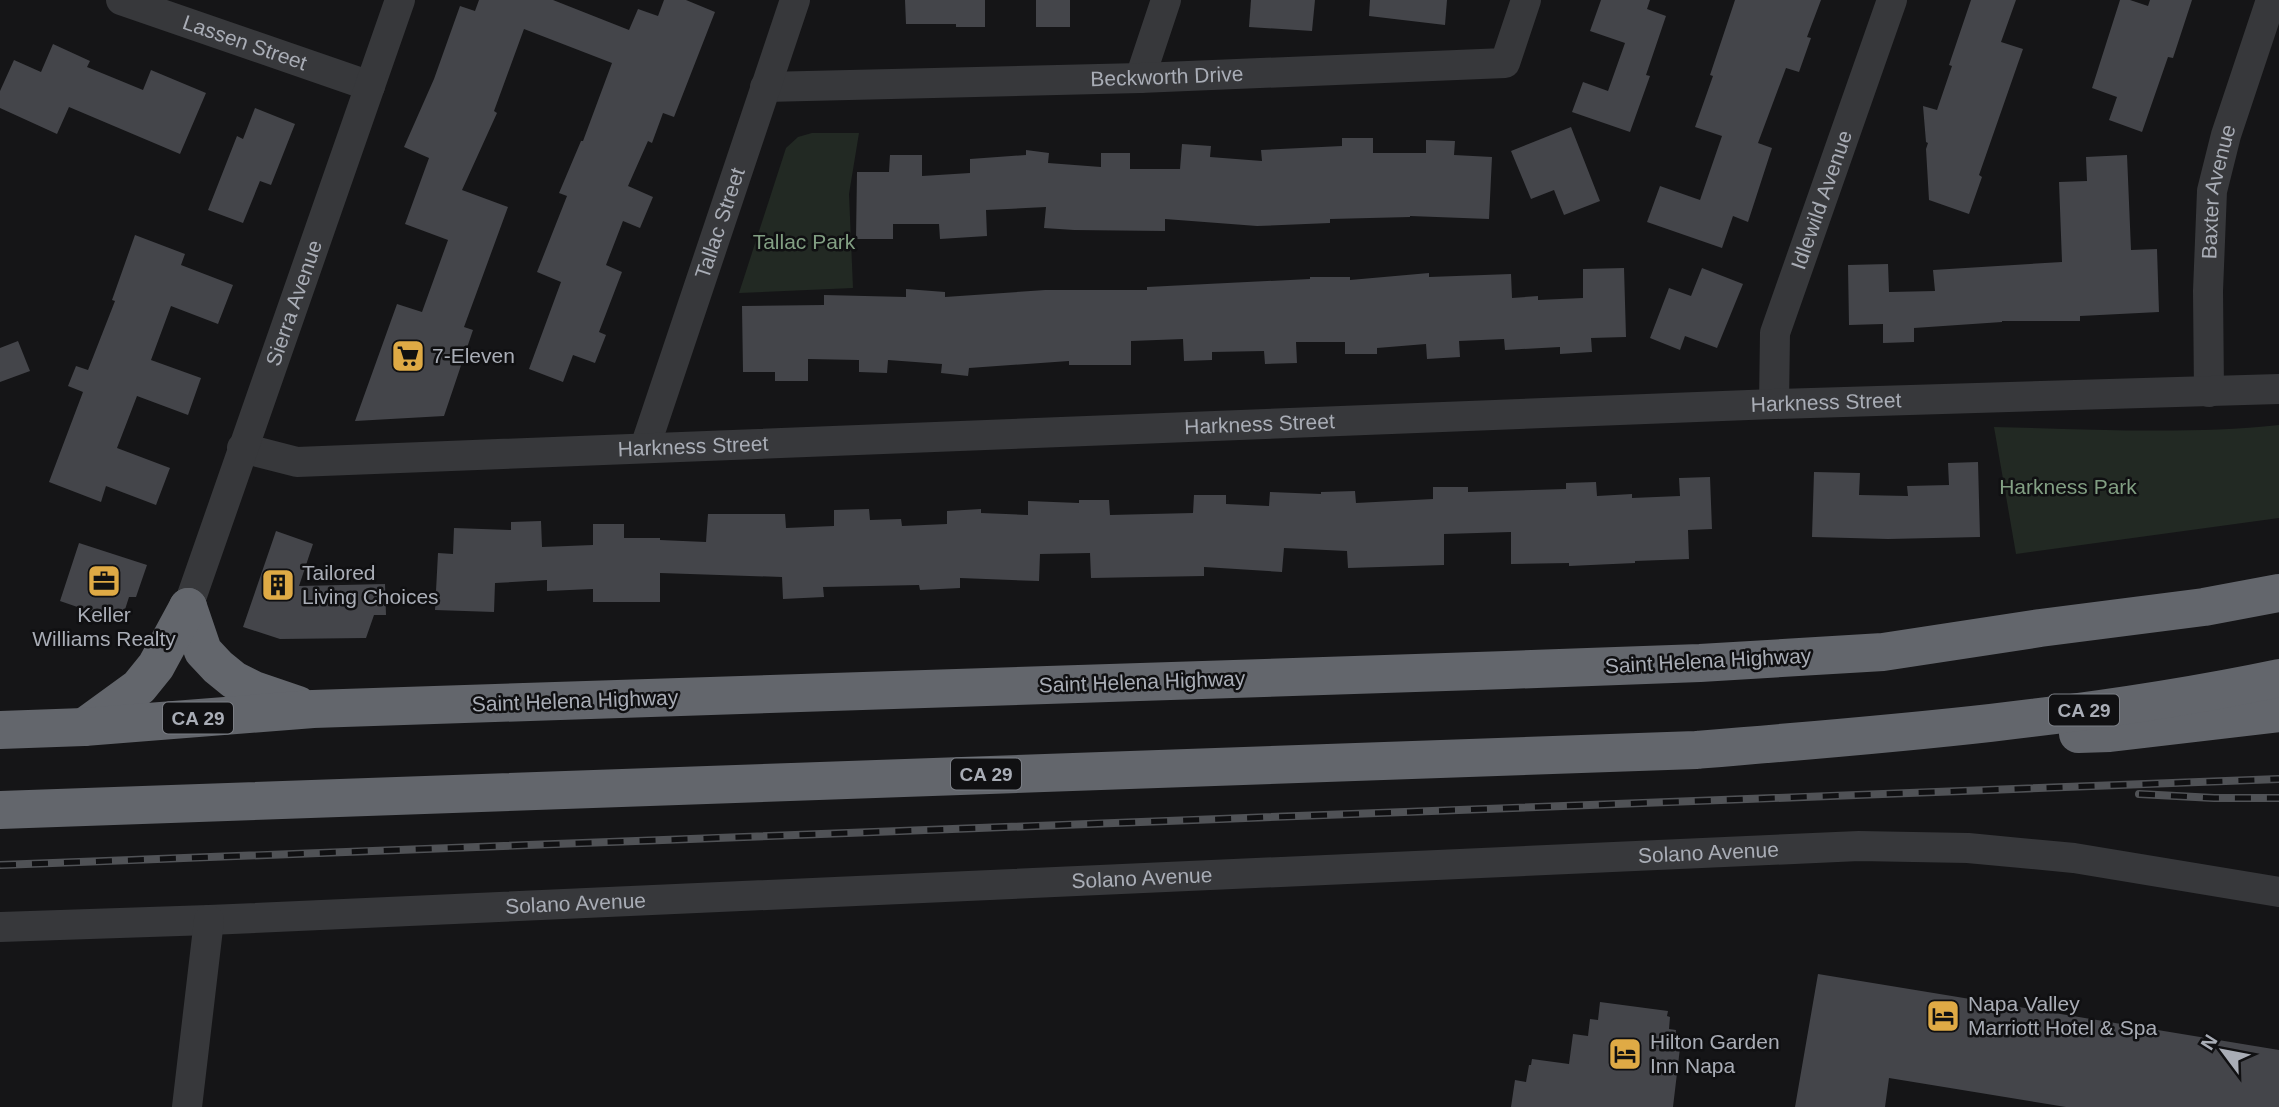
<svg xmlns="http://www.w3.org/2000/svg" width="2279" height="1107" font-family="Arial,sans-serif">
<rect width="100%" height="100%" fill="#151517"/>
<g fill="#222923">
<polygon points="812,133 859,133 849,194 853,288 739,293 786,148 798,137"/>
<path d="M2279,425V518L2016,554L1994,427C2089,429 2185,435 2279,425Z"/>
</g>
<g fill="#44454a">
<polygon points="479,0 553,0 629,30 638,9 658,16 664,0 686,0 715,12 674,117 663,113 652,143 648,141 628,186 653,197 640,228 623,221 606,265 622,272 599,332 606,335 595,363 573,355 563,382 529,369 561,282 537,272 567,196 559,193 581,141 583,141 612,63 524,29 494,111 497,113 462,190 508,207 464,327 473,330 444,416 355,421 397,304 422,312 448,240 405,224 429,158 404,147 434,79 460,6 475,11"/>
<polygon points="905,0 985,0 985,27 956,27 956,24 906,24"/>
<rect x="1036" y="0" width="34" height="27"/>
<polygon points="1251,0 1315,0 1312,31 1249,27"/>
<polygon points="1370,0 1447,0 1445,25 1369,16"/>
<polygon points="1601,0 1650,0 1647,9 1666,16 1646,75 1650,76 1630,132 1572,112 1583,82 1608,91 1625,43 1590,31"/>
<polygon points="1735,0 1821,0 1807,37 1811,38 1799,72 1786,68 1758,143 1772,148 1748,222 1733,216 1722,248 1647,222 1660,186 1700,200 1722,136 1695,127 1713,76 1710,75"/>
<polygon points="1971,0 2016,0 2001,42 2023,49 1979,175 1982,177 1969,214 1929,200 1926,149 1928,143 1926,142 1923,106 1937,110 1952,66 1949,65"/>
<polygon points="2120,0 2130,0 2148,6 2150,0 2192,0 2173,58 2168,57 2142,132 2109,120 2117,97 2092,88"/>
<polygon points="53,44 90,61 87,67 143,90 151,70 206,93 180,154 69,107 57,134 0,108 0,91 14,60 41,72"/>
<polygon points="255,108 295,124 271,185 260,181 243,223 208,210 237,136 243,139"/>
<polygon points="1571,127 1600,201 1564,215 1554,190 1531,199 1511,151"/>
<polygon points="1342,138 1373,138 1373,153 1426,153 1426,140 1455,141 1454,155 1492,157 1489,219 1410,216 1410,217 1330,219 1330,223 1257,226 1165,219 1165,231 1074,230 1044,228 1046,207 986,210 987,236 940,239 939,224 893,224 893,239 856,239 857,172 889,172 890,155 922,155 922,176 970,173 970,159 1026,155 1026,150 1049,153 1048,163 1101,167 1101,153 1130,153 1130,169 1180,169 1182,144 1211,146 1210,157 1262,161 1261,150 1342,146"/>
<polygon points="2127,155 2131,250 2157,249 2159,312 2080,316 2080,321 2002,321 2002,322 1914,328 1914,342 1883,343 1883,324 1849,325 1848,265 1888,264 1889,292 1935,291 1933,270 2062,262 2059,182 2087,181 2086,157"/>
<polygon points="135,235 185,254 181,265 233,285 218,324 171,306 151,360 201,378 188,415 137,396 117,448 170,468 156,505 106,486 101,502 49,482 83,392 68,386 76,366 88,370 115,301 112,300"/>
<polygon points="1624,268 1626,337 1591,338 1592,352 1560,354 1560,347 1505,350 1504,339 1459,341 1460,357 1427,359 1426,344 1377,348 1377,354 1345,354 1345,342 1296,342 1297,363 1265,364 1264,351 1212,352 1212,360 1184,361 1183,339 1131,341 1131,365 1069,365 1069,361 969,368 968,376 941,373 942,364 888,360 887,373 859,372 859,360 808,359 808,381 775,381 775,372 743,372 742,306 824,305 824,295 906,297 906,289 945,292 945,297 1045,290 1147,290 1147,287 1310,279 1310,277 1350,277 1350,280 1429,273 1429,277 1511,274 1512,298 1538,296 1538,300 1583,298 1583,269"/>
<polygon points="1702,268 1743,284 1717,348 1685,336 1680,350 1650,338 1669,288 1691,296"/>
<polygon points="18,341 30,371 0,382 0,348"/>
<polygon points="1978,462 1980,537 1888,539 1812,537 1814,472 1860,473 1859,495 1908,496 1907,486 1949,485 1948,463"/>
<polygon points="1710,477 1712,529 1688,530 1689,559 1635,561 1635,563 1569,566 1569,563 1511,564 1511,532 1444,534 1444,565 1348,568 1347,551 1284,548 1282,572 1204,567 1204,576 1091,578 1090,553 1040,554 1039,581 960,578 960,588 920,590 919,585 823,587 824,597 783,599 782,577 660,573 660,602 593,602 593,589 547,591 547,580 495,583 494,612 435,610 438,553 453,554 454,528 511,530 511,522 541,521 542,547 593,545 593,524 624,524 624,538 660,538 660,540 706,542 708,514 785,514 786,528 834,526 834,510 869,509 870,520 901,519 902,526 947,524 947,511 981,509 981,513 1028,515 1028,501 1079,503 1079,500 1109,500 1110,515 1193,513 1194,495 1226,495 1226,504 1269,506 1270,492 1321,494 1321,492 1355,491 1356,503 1433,499 1433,487 1468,487 1468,492 1566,489 1566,483 1596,482 1597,496 1632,494 1632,498 1680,496 1679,478"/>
<polygon points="276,531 313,544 299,586 385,584 386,615 374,615 366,638 280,639 243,627"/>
<polygon points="79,543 147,565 136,597 129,597 121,622 60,601"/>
<polygon points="1818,974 2279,1050 2279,1107 2066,1107 1889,1078 1885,1107 1795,1107"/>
<polygon points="1600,1002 1668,1011 1667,1016 1670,1017 1669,1029 1676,1030 1674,1047 1680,1048 1673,1107 1511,1107 1515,1080 1526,1082 1529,1065 1531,1065 1532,1059 1569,1064 1573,1034 1588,1036 1590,1019 1598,1020"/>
</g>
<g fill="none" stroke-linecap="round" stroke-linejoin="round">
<g stroke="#37383b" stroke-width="30">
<path id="s1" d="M121,0L370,86"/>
<polyline points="1140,78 1166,0"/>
<path id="s2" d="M765,87L1140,78L1505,63L1526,0"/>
<path id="s3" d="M2209,392L2208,291L2212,191L2226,135L2271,0"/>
<path id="s4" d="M1774,404L1775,333L1892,0"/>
<path id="s5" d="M645,447L795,0"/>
<path id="s6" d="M242,448L297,462L1774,404L2279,389"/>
<path id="s7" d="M188,607L400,0"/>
<path id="s8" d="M0,927L209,920L1859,846L1968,848L2074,858L2279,892"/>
<polyline points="187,1107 209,920"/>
</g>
<g stroke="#63666c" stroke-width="38">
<polyline points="188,607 203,651 218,667 234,680 254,690 298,705"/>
<polyline points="84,727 139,687 156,666 188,607"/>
<polyline points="0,730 84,727 313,709 1507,670 1700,663 1883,652 2040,628 2204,607 2279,593"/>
<polyline points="2078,734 2110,733 2279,713"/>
<path d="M0,810L1696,750C1891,734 2088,718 2279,678"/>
</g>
<defs>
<g id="rail">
<polyline points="2139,794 2214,798 2279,798"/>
<polyline points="0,865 2279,779"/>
</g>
</defs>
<use href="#rail" stroke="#505256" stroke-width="8"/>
<use href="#rail" stroke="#101012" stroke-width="5" stroke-dasharray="16" stroke-linecap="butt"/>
</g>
<defs>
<symbol id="supermarket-square" viewBox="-11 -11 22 22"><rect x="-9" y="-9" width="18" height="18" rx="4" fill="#dfaa45" stroke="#101012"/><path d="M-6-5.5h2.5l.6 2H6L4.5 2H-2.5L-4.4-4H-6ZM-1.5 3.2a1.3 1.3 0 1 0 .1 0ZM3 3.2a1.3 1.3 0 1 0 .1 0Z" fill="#111"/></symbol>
<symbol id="office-square" viewBox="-11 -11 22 22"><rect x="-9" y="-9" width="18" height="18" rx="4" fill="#dfaa45" stroke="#101012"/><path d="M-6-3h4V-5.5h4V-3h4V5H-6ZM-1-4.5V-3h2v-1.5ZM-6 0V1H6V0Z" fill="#111"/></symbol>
<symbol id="building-square" viewBox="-11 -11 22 22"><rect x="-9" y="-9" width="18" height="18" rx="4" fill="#dfaa45" stroke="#101012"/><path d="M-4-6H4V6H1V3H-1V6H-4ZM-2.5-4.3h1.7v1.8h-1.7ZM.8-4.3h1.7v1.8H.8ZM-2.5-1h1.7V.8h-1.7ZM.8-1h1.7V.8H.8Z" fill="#111"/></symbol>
<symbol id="hotel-square" viewBox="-11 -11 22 22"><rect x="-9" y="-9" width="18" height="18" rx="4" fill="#dfaa45" stroke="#101012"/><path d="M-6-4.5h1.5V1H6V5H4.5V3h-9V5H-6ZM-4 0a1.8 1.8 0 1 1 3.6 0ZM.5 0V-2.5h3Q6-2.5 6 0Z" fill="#111"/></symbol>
</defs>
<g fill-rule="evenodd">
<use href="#supermarket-square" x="389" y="337" width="38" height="38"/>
<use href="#office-square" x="85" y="562" width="38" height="38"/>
<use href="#building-square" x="259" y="566" width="38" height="38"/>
<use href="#hotel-square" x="1924" y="997" width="38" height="38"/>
<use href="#hotel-square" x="1606" y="1035" width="38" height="38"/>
</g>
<g text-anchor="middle" stroke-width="5" stroke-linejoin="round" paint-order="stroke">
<g fill="#101012" stroke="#7b7e85" stroke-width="2">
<rect x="2049" y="694.5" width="70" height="31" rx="5"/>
<rect x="163" y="702.5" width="70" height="31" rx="5"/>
<rect x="951" y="758.5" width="70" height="31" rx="5"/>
</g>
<g font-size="19" font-weight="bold" fill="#a9adb6">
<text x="2084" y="717">CA 29</text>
<text x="198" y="725">CA 29</text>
<text x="986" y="781">CA 29</text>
</g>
<g font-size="21" fill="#a9adb6" stroke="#101012">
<text dy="7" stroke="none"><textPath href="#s1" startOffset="131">Lassen Street</textPath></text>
<text dy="7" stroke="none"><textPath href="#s2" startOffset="402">Beckworth Drive</textPath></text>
<text dy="7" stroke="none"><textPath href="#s3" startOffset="201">Baxter Avenue</textPath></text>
<text dy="7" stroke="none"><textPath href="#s4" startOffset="212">Idlewild Avenue</textPath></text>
<text dy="7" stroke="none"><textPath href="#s5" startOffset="236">Tallac Street</textPath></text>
<text dy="7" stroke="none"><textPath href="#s7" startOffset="322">Sierra Avenue</textPath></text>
<text dy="7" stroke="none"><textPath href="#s6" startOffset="1587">Harkness Street</textPath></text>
<text dy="7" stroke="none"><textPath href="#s6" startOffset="1020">Harkness Street</textPath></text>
<text dy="7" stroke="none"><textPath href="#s6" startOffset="453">Harkness Street</textPath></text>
<text transform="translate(1708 661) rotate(-3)" y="7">Saint Helena Highway</text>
<text transform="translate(1142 682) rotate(-2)" y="7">Saint Helena Highway</text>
<text transform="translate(575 701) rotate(-2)" y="7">Saint Helena Highway</text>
<text dy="7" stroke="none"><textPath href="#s8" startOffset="1710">Solano Avenue</textPath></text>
<text dy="7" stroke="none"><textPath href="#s8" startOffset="1143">Solano Avenue</textPath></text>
<text dy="7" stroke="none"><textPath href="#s8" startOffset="576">Solano Avenue</textPath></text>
</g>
<g font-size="21" fill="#829f83" stroke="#101012">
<text x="804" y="249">Tallac Park</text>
<text x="2068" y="494">Harkness Park</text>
</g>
<g font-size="21" fill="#a9adb6" stroke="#101012" text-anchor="start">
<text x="432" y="363">7-Eleven</text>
<text x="302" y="580">Tailored<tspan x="302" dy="24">Living Choices</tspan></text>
<text x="104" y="622" text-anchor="middle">Keller<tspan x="104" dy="24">Williams Realty</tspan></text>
<text x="1968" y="1011">Napa Valley<tspan x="1968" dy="24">Marriott Hotel &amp; Spa</tspan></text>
<text x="1650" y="1049">Hilton Garden<tspan x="1650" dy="24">Inn Napa</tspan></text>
</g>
</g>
<g transform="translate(2223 1051) rotate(302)" stroke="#101012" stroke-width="5" paint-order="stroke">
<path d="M0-5L12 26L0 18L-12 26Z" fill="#a9adb6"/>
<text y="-10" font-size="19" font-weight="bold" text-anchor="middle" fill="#a9adb6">N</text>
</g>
</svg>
